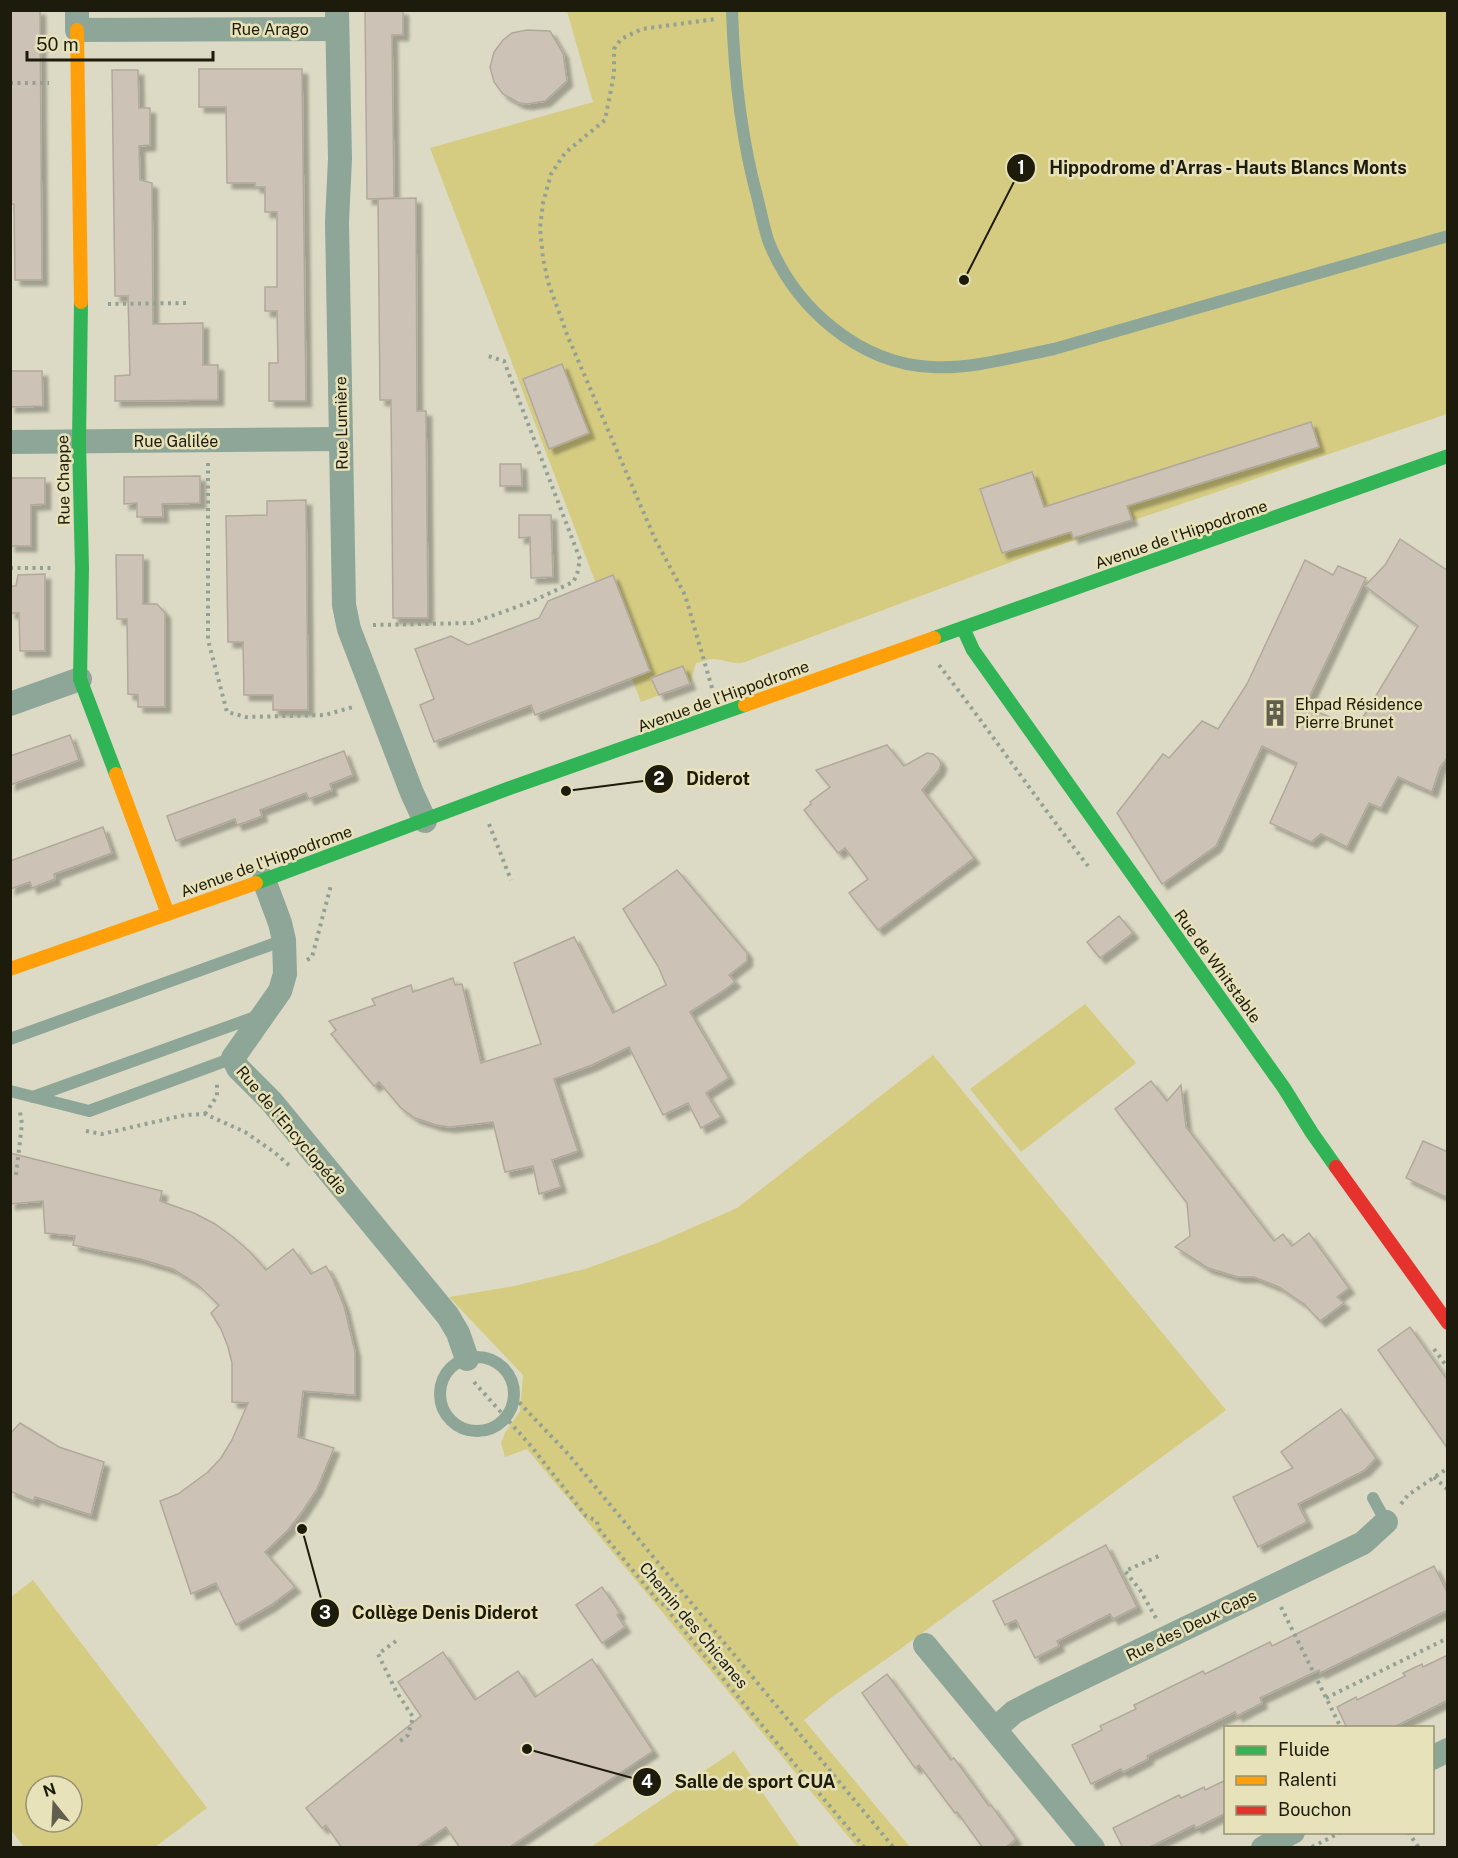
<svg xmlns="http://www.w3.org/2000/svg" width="1458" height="1858" font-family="'Public Sans',sans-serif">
<defs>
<filter id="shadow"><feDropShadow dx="5.5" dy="5.5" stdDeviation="1.5" flood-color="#0004"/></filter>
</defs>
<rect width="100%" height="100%" fill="#dcdac4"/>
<g fill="#d5cc82" fill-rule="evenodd">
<path d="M567,11H1447V414L1019,559L745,662C734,666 723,658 711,659C706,660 701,662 696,663L690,684L641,702L430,148L593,102Z"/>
<polygon points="1085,1004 1136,1063 1021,1152 970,1089"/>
<polygon points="933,1055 1226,1410 899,1650 832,1697 804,1720 910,1847 857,1847 527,1449 505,1457 501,1443 505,1433 520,1411 523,1375 449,1297 514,1286 585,1269 657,1243 737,1208"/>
<path d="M33,1580L207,1808L155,1847H24L11,1830V1597ZM36,1786H72V1822H36Z"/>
<polygon points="734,1751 800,1847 591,1847"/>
</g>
<g fill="#ccc3b6" stroke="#b1a89c" stroke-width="1.5" filter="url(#shadow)">
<polygon points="10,10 40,10 42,280 15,280 14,204 10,204"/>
<polygon points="365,10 403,10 403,35 392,35 394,198 367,199"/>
<polygon points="527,30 550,31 563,53 567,81 545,101 527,104 519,103 503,94 494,82 490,67 494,52 503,40 512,33"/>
<polygon points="199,69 302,69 306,401 269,401 269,363 278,363 277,311 265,311 265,287 277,287 277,212 265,212 265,187 255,187 255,183 227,183 226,107 199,107"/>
<polygon points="112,70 138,70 139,108 150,108 150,145 139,146 140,180 152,183 153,324 203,323 203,365 218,365 218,400 115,401 115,376 130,375 128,296 115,296"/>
<polygon points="416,198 417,411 426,411 428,618 393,618 391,400 380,400 378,199"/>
<polygon points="562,364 589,433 549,449 523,379"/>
<polygon points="10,371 42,371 43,406 10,407"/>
<polygon points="1311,422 1319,447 1127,506 1132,520 1073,538 1071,532 1002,553 980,489 1032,472 1044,507"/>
<polygon points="500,464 521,464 522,486 500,486"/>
<polygon points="200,476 200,503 162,504 163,517 137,517 137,503 124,504 124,477"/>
<polygon points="10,478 45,478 45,504 31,505 31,546 10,546"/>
<polygon points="306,500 308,710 273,710 273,695 244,695 243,642 228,642 226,516 267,515 267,501"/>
<polygon points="519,515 551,515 553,577 531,578 530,537 519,538"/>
<polygon points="1400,539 1448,571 1448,757 1440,767 1432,792 1398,777 1381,808 1369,803 1347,847 1321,834 1311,842 1270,823 1297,763 1262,746 1216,846 1162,884 1117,813 1163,754 1169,758 1202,721 1218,729 1247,684 1305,560 1333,575 1338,566 1366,578 1305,706 1356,729 1418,626 1365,586 1385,565"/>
<polygon points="116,555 143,555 143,604 157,604 165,613 165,707 138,707 138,695 128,694 127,619 117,619"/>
<polygon points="45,574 45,651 20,651 19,613 10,613 10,586 16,586 18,575"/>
<polygon points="613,575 650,671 535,715 531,705 434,742 420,705 434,699 415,649 451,636 468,645 518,626 539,618 548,601"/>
<polygon points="683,666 690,684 659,695 651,678"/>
<polygon points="70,735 79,760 10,785 10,756"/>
<polygon points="887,745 904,766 927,753 933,754 938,758 941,764 939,770 922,790 974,858 878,930 849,893 868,879 845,848 838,853 804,810 811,804 810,802 830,787 816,770"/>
<polygon points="344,751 353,775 330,784 332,790 309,799 306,793 260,810 262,816 249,821 237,825 235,819 176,841 167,816"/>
<polygon points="103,827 112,853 54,874 55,879 32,888 30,882 10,889 10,861"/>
<polygon points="677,870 747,953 747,961 729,975 735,982 723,991 690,1012 729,1078 706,1093 721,1117 701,1128 688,1103 663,1115 629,1047 592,1065 554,1079 578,1151 552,1160 561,1187 539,1194 533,1166 505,1172 493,1122 450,1127 436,1125 415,1118 401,1108 379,1082 374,1086 331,1034 336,1030 329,1021 375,1005 372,999 411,985 413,992 453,978 455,985 462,984 481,1063 541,1044 514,963 574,937 613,1013 666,985 658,966 623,909"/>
<polygon points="1119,916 1133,933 1100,958 1087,942"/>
<polygon points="1151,1081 1167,1101 1181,1085 1186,1127 1274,1241 1283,1234 1292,1246 1309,1233 1349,1288 1337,1297 1344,1303 1320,1321 1304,1304 1279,1287 1254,1277 1238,1277 1208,1268 1175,1247 1190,1236 1187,1203 1115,1109"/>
<polygon points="1423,1141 1448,1152 1448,1198 1406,1178"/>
<polygon points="10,1153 162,1191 160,1201 194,1213 215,1224 233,1237 250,1252 266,1270 293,1249 311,1274 326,1266 333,1279 344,1306 355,1352 355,1395 303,1391 298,1437 334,1448 317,1489 302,1512 288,1530 265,1552 295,1587 271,1605 236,1625 216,1583 191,1594 160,1501 178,1494 208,1472 221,1458 232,1440 248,1403 232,1402 232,1363 228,1347 221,1329 211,1313 219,1305 197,1284 173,1269 140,1259 73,1245 75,1236 45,1233 43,1201 10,1204"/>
<polygon points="1410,1327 1448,1381 1448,1449 1378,1350"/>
<polygon points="1341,1409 1376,1458 1365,1470 1298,1504 1307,1522 1258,1547 1233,1497 1293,1468 1281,1452"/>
<polygon points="20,1423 59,1447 104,1462 91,1515 35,1497 33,1501 10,1491 10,1434"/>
<polygon points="1106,1545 1137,1607 1113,1619 1110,1614 1057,1641 1059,1646 1035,1658 1016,1620 1005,1625 993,1601"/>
<polygon points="1434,1566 1448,1594 1448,1610 1320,1673 1319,1670 1260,1698 1262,1703 1237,1716 1235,1712 1147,1756 1148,1759 1123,1772 1121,1769 1091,1784 1072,1745 1102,1730 1100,1726 1136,1709 1134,1705 1203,1671 1205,1674 1270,1642 1272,1646"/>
<polygon points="602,1587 620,1613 617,1615 625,1627 602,1643 576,1605"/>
<polygon points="443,1652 475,1700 518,1671 535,1697 592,1659 653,1751 508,1848 460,1848 446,1827 415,1848 342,1848 326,1825 322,1828 306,1808 421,1716 398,1682"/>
<polygon points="1448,1655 1448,1700 1392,1728 1347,1728 1337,1707 1356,1697 1357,1700 1405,1676 1403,1673 1422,1664 1423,1667"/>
<polygon points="887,1674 951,1760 954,1758 989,1806 991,1805 1016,1839 1005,1848 983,1848 957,1812 955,1813 919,1765 915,1768 862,1693"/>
<polygon points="1226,1780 1226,1813 1196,1828 1194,1825 1148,1848 1123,1848 1113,1828 1179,1795 1181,1798 1204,1787 1205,1790"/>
</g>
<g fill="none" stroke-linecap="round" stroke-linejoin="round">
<g stroke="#93a194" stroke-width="4" stroke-dasharray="3 4.5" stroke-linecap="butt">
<polyline points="10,83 49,83"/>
<polyline points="108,304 190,303"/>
<polyline points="208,463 208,640 227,712 246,717 325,715 353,707"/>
<polyline points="10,568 55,568"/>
<polyline points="373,625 472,623 533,601 573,582 577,575 580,559 504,361 488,356"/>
<path d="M939,665C990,731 1037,800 1088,866"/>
<polyline points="712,688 685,595 655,539 568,337 548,282 543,258 540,228 543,203 551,174 565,153 605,120 614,74 614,49 621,39 642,29 716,19"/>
<polyline points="489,824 511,880"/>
<polyline points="307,960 312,957 331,885"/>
<polyline points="205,1114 217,1096 217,1084 219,1083"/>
<polyline points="86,1131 102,1134 185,1115 205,1114 245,1132 274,1152 291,1167"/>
<polyline points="16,1175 22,1124 20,1112"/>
<polyline points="1434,1349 1448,1368"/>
<polyline points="474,1382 531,1446 586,1516 597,1521 598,1528 658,1601 668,1608 669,1612 729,1686 865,1848"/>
<polyline points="514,1397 569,1455 894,1848"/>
<polyline points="1434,1477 1448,1490"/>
<polyline points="1401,1504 1408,1495 1448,1468"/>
<polyline points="1281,1607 1341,1728"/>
<polyline points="1156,1618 1140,1590 1125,1571 1161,1555"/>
<polyline points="396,1641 378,1654 396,1691 413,1717 408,1735 398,1743"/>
<polyline points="1326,1698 1448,1638"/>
<polyline points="1408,1832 1419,1848"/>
<polyline points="1312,1847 1341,1832"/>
</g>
<g stroke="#8ea698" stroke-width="12">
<path d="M732,10C734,75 741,138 758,200C761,213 764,227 768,240C794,307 859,364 932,367C973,369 1014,357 1054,349L1448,236"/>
<polyline points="10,1039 284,940"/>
<polyline points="10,1091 89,1111 233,1058"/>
<polyline points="33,1097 258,1016"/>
<circle cx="477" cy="1394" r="37"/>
<polyline points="1373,1498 1386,1522"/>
</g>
<g stroke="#8ea698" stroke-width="24">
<polyline points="77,10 77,30 337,29"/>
<polyline points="337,10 340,159 337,222 344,605 349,629 412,793 425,821"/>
<polyline points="10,442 341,439"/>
<polyline points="10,704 80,679"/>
<polyline points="264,880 280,923 284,940 285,974 280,991 233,1058 238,1068 271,1101 448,1316 458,1333 467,1359"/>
<polyline points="925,1645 1093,1848"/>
<polyline points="995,1729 1014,1712 1043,1697 1363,1543 1386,1522"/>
<polyline points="1432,1758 1448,1750"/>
<polyline points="1263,1848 1293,1832"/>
</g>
<g stroke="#30b455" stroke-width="14">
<polyline points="81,302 79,442 82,568 80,679 116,774"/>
<polyline points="963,628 973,650 1284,1088 1312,1133 1336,1167"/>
<polyline points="934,638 1448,456"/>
<polyline points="256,883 507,789 745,705"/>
</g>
<g stroke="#ff9f0a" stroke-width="14">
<polyline points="77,30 81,302"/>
<polyline points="745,705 934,638"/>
<polyline points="116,774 168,914"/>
<polyline points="10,969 256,883"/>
</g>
<polyline stroke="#e5322d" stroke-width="14" points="1336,1167 1448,1323"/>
</g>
<defs>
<symbol id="building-bare" viewBox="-9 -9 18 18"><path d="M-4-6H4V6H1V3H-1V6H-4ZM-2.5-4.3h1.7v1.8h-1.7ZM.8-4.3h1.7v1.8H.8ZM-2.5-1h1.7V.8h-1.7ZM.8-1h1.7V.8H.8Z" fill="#605e4c" stroke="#e7e2b9" stroke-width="2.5" paint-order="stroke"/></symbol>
</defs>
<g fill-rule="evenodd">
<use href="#building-bare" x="1256" y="694" width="38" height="38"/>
</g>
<g text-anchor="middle" stroke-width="5" stroke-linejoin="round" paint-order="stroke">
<g font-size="16" fill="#1d1b0b" stroke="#e7e2b9">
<text x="270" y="35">Rue Arago</text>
<text transform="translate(341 423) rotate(-91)" y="6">Rue Lumière</text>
<text x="176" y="447">Rue Galilée</text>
<text transform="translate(63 480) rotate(-91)" y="6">Rue Chappe</text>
<text transform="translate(1181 534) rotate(-19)" y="6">Avenue de l'Hippodrome</text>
<text transform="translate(723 696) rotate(-20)" y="6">Avenue de l'Hippodrome</text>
<text transform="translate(266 861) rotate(-20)" y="6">Avenue de l'Hippodrome</text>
<text transform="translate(1218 966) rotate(54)" y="6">Rue de Whitstable</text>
<text transform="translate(292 1130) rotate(50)" y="6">Rue de l'Encyclopédie</text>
<text transform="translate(694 1625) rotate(50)" y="6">Chemin des Chicanes</text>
<text transform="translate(1191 1625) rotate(-26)" y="6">Rue des Deux Caps</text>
</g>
<g font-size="16" fill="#1d1b0b" stroke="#e7e2b9" text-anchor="start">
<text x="1295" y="710">Ehpad Résidence<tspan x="1295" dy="18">Pierre Brunet</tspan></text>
</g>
</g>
<path fill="none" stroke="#1d1b0b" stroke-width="2" d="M964 280L1021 168M566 791L659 779M302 1529L325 1613M527 1749L647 1782"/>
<g fill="#1d1b0b" stroke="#e7e2b9" stroke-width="2">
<circle cx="964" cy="280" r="6"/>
<circle cx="566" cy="791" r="6"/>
<circle cx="302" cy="1529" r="6"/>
<circle cx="527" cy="1749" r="6"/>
<circle cx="1021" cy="168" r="15"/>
<circle cx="659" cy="779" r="15"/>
<circle cx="325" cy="1613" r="15"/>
<circle cx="647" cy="1782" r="15"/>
</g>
<g font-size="18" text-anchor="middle" font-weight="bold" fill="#fff">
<text x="1021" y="174">1</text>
<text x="659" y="785">2</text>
<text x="325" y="1619">3</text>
<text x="647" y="1788">4</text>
</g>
<g font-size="18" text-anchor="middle" font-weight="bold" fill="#1d1b0b" stroke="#e7e2b9" stroke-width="5" stroke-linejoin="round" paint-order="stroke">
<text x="1228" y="174">Hippodrome d'Arras - Hauts Blancs Monts</text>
<text x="718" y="785">Diderot</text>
<text x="445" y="1619">Collège Denis Diderot</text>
<text x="755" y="1788">Salle de sport CUA</text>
</g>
<rect width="1458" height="1858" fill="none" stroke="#1d1b0b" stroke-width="24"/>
<rect x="1224" y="1726" width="210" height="108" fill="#e7e2b9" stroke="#969273" stroke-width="1.5"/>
<rect x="1236" y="1746" width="30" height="9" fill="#30b455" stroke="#969273" stroke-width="1.5"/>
<text x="1278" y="1756" font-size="18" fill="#1d1b0b">Fluide</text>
<rect x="1236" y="1776" width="30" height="9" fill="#ff9f0a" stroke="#969273" stroke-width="1.5"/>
<text x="1278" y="1786" font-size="18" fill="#1d1b0b">Ralenti</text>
<rect x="1236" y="1806" width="30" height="9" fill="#e5322d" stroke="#969273" stroke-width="1.5"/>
<text x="1278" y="1816" font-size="18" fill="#1d1b0b">Bouchon</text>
<g transform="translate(54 1804) rotate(342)"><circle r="28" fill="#e7e2b9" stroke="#969273" stroke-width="1.5"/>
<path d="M0-4.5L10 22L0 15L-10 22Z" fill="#605e4c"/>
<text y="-9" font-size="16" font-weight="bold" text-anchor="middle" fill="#1d1b0b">N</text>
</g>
<path d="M27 51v9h186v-9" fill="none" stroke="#1d1b0b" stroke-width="3"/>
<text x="36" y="51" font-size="18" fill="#1d1b0b" stroke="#e7e2b9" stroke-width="4.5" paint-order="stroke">50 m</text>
</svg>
